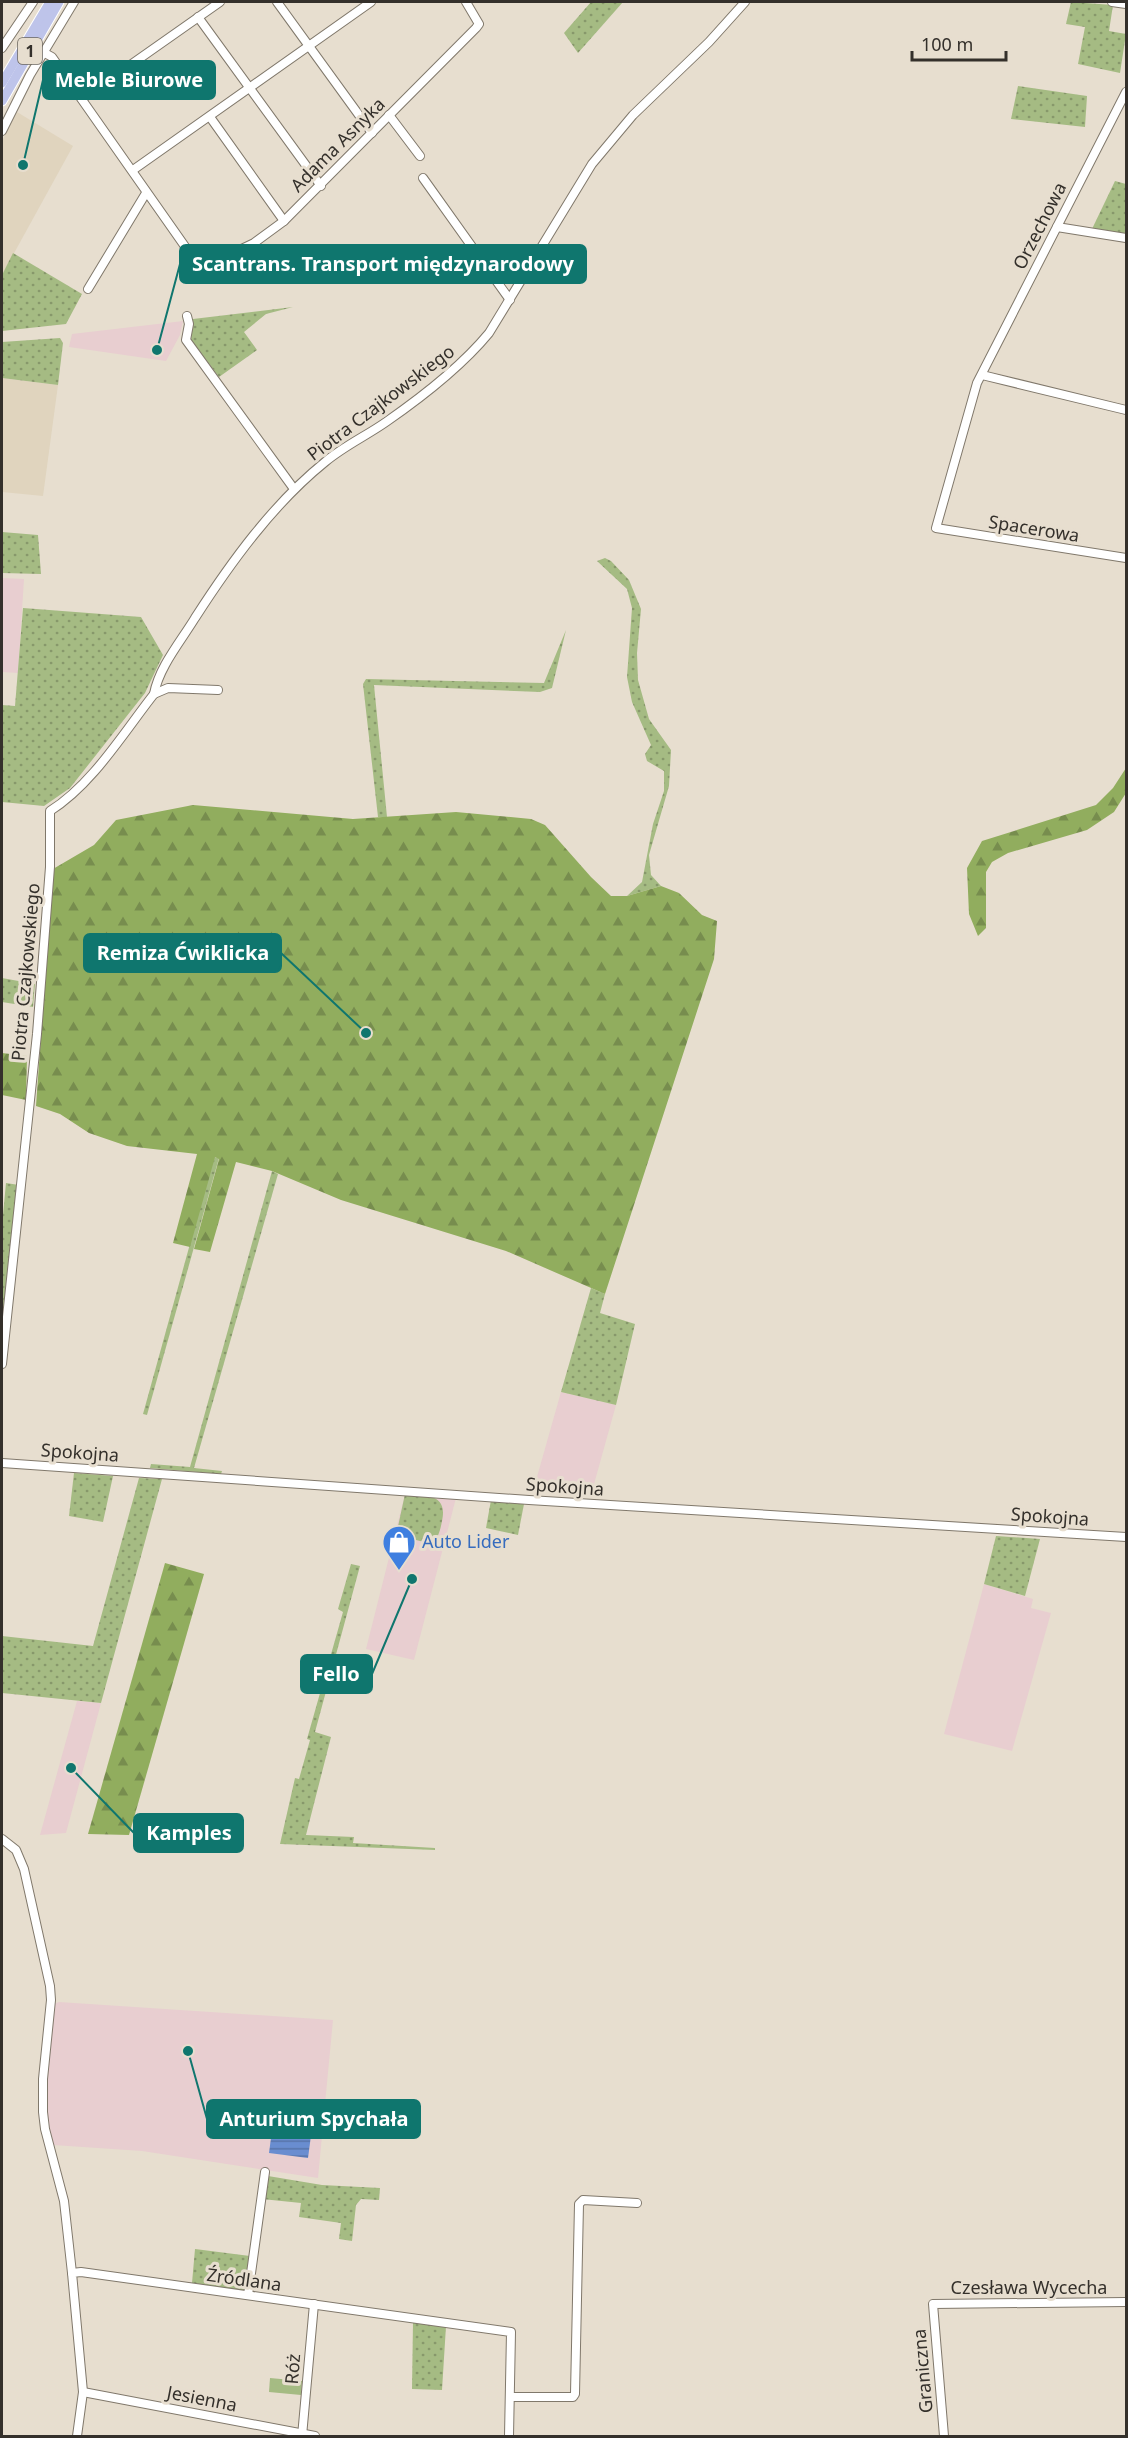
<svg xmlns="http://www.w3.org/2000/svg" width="1128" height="2438" font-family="'Noto Sans',sans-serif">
<defs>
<pattern id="grass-dots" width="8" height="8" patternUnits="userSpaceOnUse" patternTransform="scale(1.5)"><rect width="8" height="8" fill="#a5bb83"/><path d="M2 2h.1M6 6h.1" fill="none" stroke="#87986b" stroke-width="1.8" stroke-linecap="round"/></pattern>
<pattern id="forest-firs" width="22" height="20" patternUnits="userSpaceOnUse" patternTransform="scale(1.5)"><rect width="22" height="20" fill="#91ad5e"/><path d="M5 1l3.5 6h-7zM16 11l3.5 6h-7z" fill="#778d4e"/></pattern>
<pattern id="water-rules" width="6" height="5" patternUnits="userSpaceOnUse" patternTransform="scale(1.5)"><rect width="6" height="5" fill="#698dd0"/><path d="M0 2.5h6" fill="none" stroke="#5774a9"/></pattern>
</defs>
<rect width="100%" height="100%" fill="#e7decf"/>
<g fill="#e0d4be">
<polygon points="17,112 73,146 2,275 2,141"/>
<polygon points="2,378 58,385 43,496 2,492"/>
</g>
<g fill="#e8ced0">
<polygon points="183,321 180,335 166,361 69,347 72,334"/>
<polygon points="2,578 24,579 18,673 2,672"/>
<polygon points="561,1392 616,1405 591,1495 533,1491"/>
<polygon points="405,1494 456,1498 414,1660 366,1649"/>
<polygon points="984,1584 1033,1599 1031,1608 1051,1613 1012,1751 944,1734"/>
<polygon points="77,1701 101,1703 66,1833 40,1835"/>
<polygon points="59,2002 333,2020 318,2178 142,2151 53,2145 47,2121 47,2071 54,2004"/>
</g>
<g fill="url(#grass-dots)">
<polygon points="591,2 623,2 578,53 564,33"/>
<polygon points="1071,2 1113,5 1109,31 1126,34 1120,73 1078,64 1085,27 1066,24"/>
<polygon points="1018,86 1087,96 1085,127 1011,119"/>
<polygon points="1115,181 1126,184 1126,235 1092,229"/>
<polygon points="13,253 82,294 66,324 2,331 2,275"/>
<polygon points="293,307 266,314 244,332 257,350 219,377 191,340 193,319"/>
<polygon points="60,338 63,343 58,385 2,378 2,342"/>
<polygon points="2,532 38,535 41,574 2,573"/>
<polygon points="605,558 611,561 629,580 641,609 637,653 638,680 649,719 671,750 669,786 649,855 651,875 661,886 627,896 642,882 653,824 664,791 664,771 647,761 645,754 651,745 632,702 627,677 632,608 627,589 597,561"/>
<polygon points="23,608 141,617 163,655 145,693 70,788 44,806 2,802 2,705 15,706"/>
<polygon points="566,630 552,688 540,692 374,685 387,817 378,817 363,684 366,679 544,683"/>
<polygon points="2,978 35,984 33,1007 2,1002"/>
<polygon points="214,1157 219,1158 147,1415 143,1414"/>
<polygon points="272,1171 278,1174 194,1468 222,1471 221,1474 150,1468 151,1464 190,1467"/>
<polygon points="6,1183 19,1185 4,1317 2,1317 2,1225"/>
<polygon points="591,1288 605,1294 600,1313 635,1324 616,1405 561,1392"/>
<polygon points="74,1473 113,1476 103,1522 69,1516"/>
<polygon points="139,1478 162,1479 101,1703 2,1693 2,1636 93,1646"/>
<path d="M405,1494C426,1496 448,1493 442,1521C440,1532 438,1538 431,1546H428V1543L416,1540L413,1550L394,1545Z"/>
<polygon points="491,1500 524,1504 518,1535 486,1528"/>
<polygon points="996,1536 1040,1539 1025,1596 984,1584"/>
<polygon points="351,1564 360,1566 315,1732 331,1737 306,1835 354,1837 353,1843 435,1848 435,1850 280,1844 295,1778 299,1779 310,1740 307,1739 343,1612 338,1609"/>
<polygon points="268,2176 322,2185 380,2188 379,2200 361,2199 356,2205 352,2241 339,2239 341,2223 299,2217 301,2203 262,2199"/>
<polygon points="195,2249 250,2256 245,2291 192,2283"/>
<polygon points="413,2322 446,2326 442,2390 412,2389"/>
</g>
<g fill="url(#forest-firs)">
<polygon points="1126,768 1126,793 1114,812 1087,830 1008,853 992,862 986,872 986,928 978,936 969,914 967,868 982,841 1096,805 1113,788"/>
<polygon points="193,805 353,819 456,812 531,819 545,825 591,877 611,896 627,896 661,886 679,893 702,915 717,921 714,959 605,1294 506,1251 341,1200 272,1171 236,1162 210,1252 194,1249 219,1159 215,1157 190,1247 173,1243 197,1154 127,1146 89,1133 60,1114 36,1106 53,869 94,845 116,820"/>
<polygon points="2,1053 27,1056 26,1100 2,1095"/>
<polygon points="165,1563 204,1574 129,1835 88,1834"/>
</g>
<polygon fill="#a5bb83" points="270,2378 302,2381 301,2395 269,2392"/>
<polygon fill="url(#water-rules)" points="273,2123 312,2128 308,2158 269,2153"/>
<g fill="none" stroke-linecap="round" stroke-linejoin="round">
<defs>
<g id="minor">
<polyline points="277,2 372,133"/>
<polyline points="1112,2 1126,4"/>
<polyline points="198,17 321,186"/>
<polyline points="2,48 33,2"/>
<polyline points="43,52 52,57 198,265 204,267 254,243 284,221 476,28 479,24 466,2"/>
<polyline points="1126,92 977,383 936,528 1126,558"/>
<polyline points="82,99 220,2"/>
<polyline points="389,115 420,156"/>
<polyline points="210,117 284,221"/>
<polyline points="2,131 30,75 74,2"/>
<polyline points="133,170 371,2"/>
<polyline points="423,178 510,300"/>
<polyline points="1057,227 1126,238"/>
<polyline points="88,289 146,193"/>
<polyline points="187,316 189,324 186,340 294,489"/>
<polyline points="982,375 1126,410"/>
<path d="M154,694C159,667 181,641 195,618C231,562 273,504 325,462C344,446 366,436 386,422C422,397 461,367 489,333L592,164L633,115L709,42L745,2"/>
<path d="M2,1364L37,1034L50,867V811C92,785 124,732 154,694L168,688L218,690"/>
<polyline points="2,1463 529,1500 1126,1537"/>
<polyline points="2,1839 16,1850 24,1869 50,1986 51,2000 43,2079 43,2112 45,2129 64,2201 72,2273"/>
<polyline points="248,2295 265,2172"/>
<polyline points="83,2392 315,2436"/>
<polyline points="510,2397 573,2397 575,2394 579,2204 583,2200 637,2203"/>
<polyline points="77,2436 83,2392 72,2273 81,2272 511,2332 509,2436"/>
<polyline points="302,2436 314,2304"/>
<polyline points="944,2436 933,2304 1126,2302"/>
</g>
<g id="major">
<polyline points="2,83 50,2"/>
<polyline points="2,101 59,2"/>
</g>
</defs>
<use href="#minor" stroke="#80786b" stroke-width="10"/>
<use href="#major" stroke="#fff" stroke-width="11"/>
<use href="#minor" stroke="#fff" stroke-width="8"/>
<use href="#major" stroke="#bec4ea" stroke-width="9"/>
</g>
<defs>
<symbol id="shop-pin" viewBox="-11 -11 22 30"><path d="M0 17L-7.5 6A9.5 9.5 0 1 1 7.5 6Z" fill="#3f7fe0" stroke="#e7decf"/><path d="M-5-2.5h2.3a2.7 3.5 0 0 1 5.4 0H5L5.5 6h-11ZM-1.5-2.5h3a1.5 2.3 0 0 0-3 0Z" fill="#fff"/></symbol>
</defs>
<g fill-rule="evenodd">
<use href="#shop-pin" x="380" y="1523" width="38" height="52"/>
</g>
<g text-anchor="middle" stroke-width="6" stroke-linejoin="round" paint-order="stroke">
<rect fill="#e7decf" stroke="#6a645c" stroke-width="1.5" x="18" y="38" width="24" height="26" rx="4.5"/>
<g font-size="16" font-weight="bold" fill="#34302b">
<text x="30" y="57">1</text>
</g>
<g font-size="18" fill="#34302b" stroke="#e7decf">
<text transform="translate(338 145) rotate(-45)" y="6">Adama Asnyka</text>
<text transform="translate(1040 226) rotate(-63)" y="6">Orzechowa</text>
<text transform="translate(381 403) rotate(-37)" y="6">Piotra Czajkowskiego</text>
<text transform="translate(1034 529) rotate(9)" y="6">Spacerowa</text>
<text transform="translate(26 972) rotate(-85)" y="6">Piotra Czajkowskiego</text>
<text transform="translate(80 1453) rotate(4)" y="6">Spokojna</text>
<text transform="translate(565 1487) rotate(4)" y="6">Spokojna</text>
<text transform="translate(1050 1517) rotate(4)" y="6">Spokojna</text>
<text transform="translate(244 2280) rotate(8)" y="6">Źródlana</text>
<text x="1029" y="2294">Czesława Wycecha</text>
<text transform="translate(293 2369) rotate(-85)" y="6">Róż</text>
<text transform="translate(923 2371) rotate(-95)" y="6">Graniczna</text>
<text transform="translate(202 2399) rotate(11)" y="6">Jesienna</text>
</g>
<g font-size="18" fill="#366cbe" stroke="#e7decf" text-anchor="start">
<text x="422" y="1548">Auto Lider</text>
</g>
</g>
<path fill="none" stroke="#0f766e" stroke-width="2" d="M23 165L43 80M157 350L180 264M366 1033L281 953M412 1579L372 1674M71 1768L134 1833M188 2051L207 2119"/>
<g fill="#0f766e" stroke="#e7decf" stroke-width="2">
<circle cx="23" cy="165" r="6"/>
<circle cx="157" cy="350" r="6"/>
<circle cx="366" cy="1033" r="6"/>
<circle cx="412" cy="1579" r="6"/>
<circle cx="71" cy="1768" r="6"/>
<circle cx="188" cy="2051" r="6"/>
</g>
<g fill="#0f766e" stroke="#0f766e" stroke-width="2">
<rect x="43" y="61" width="172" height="38" rx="6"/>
<rect x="180" y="245" width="406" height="38" rx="6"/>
<rect x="84" y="934" width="197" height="38" rx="6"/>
<rect x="301" y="1655" width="71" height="38" rx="6"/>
<rect x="134" y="1814" width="109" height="38" rx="6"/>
<rect x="207" y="2100" width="213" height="38" rx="6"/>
</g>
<g font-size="20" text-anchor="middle" font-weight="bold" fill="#fff">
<text x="129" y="87">Meble Biurowe</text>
<text x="383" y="271">Scantrans. Transport międzynarodowy</text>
<text x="183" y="960">Remiza Ćwiklicka</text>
<text x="336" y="1681">Fello</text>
<text x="189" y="1840">Kamples</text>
<text x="314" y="2126">Anturium Spychała</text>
</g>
<rect width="1128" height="2438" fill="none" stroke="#34302b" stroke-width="6"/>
<path d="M912 51v9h94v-9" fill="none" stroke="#34302b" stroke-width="3"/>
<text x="921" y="51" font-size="18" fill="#34302b" stroke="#e7decf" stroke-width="4.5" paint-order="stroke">100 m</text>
</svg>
